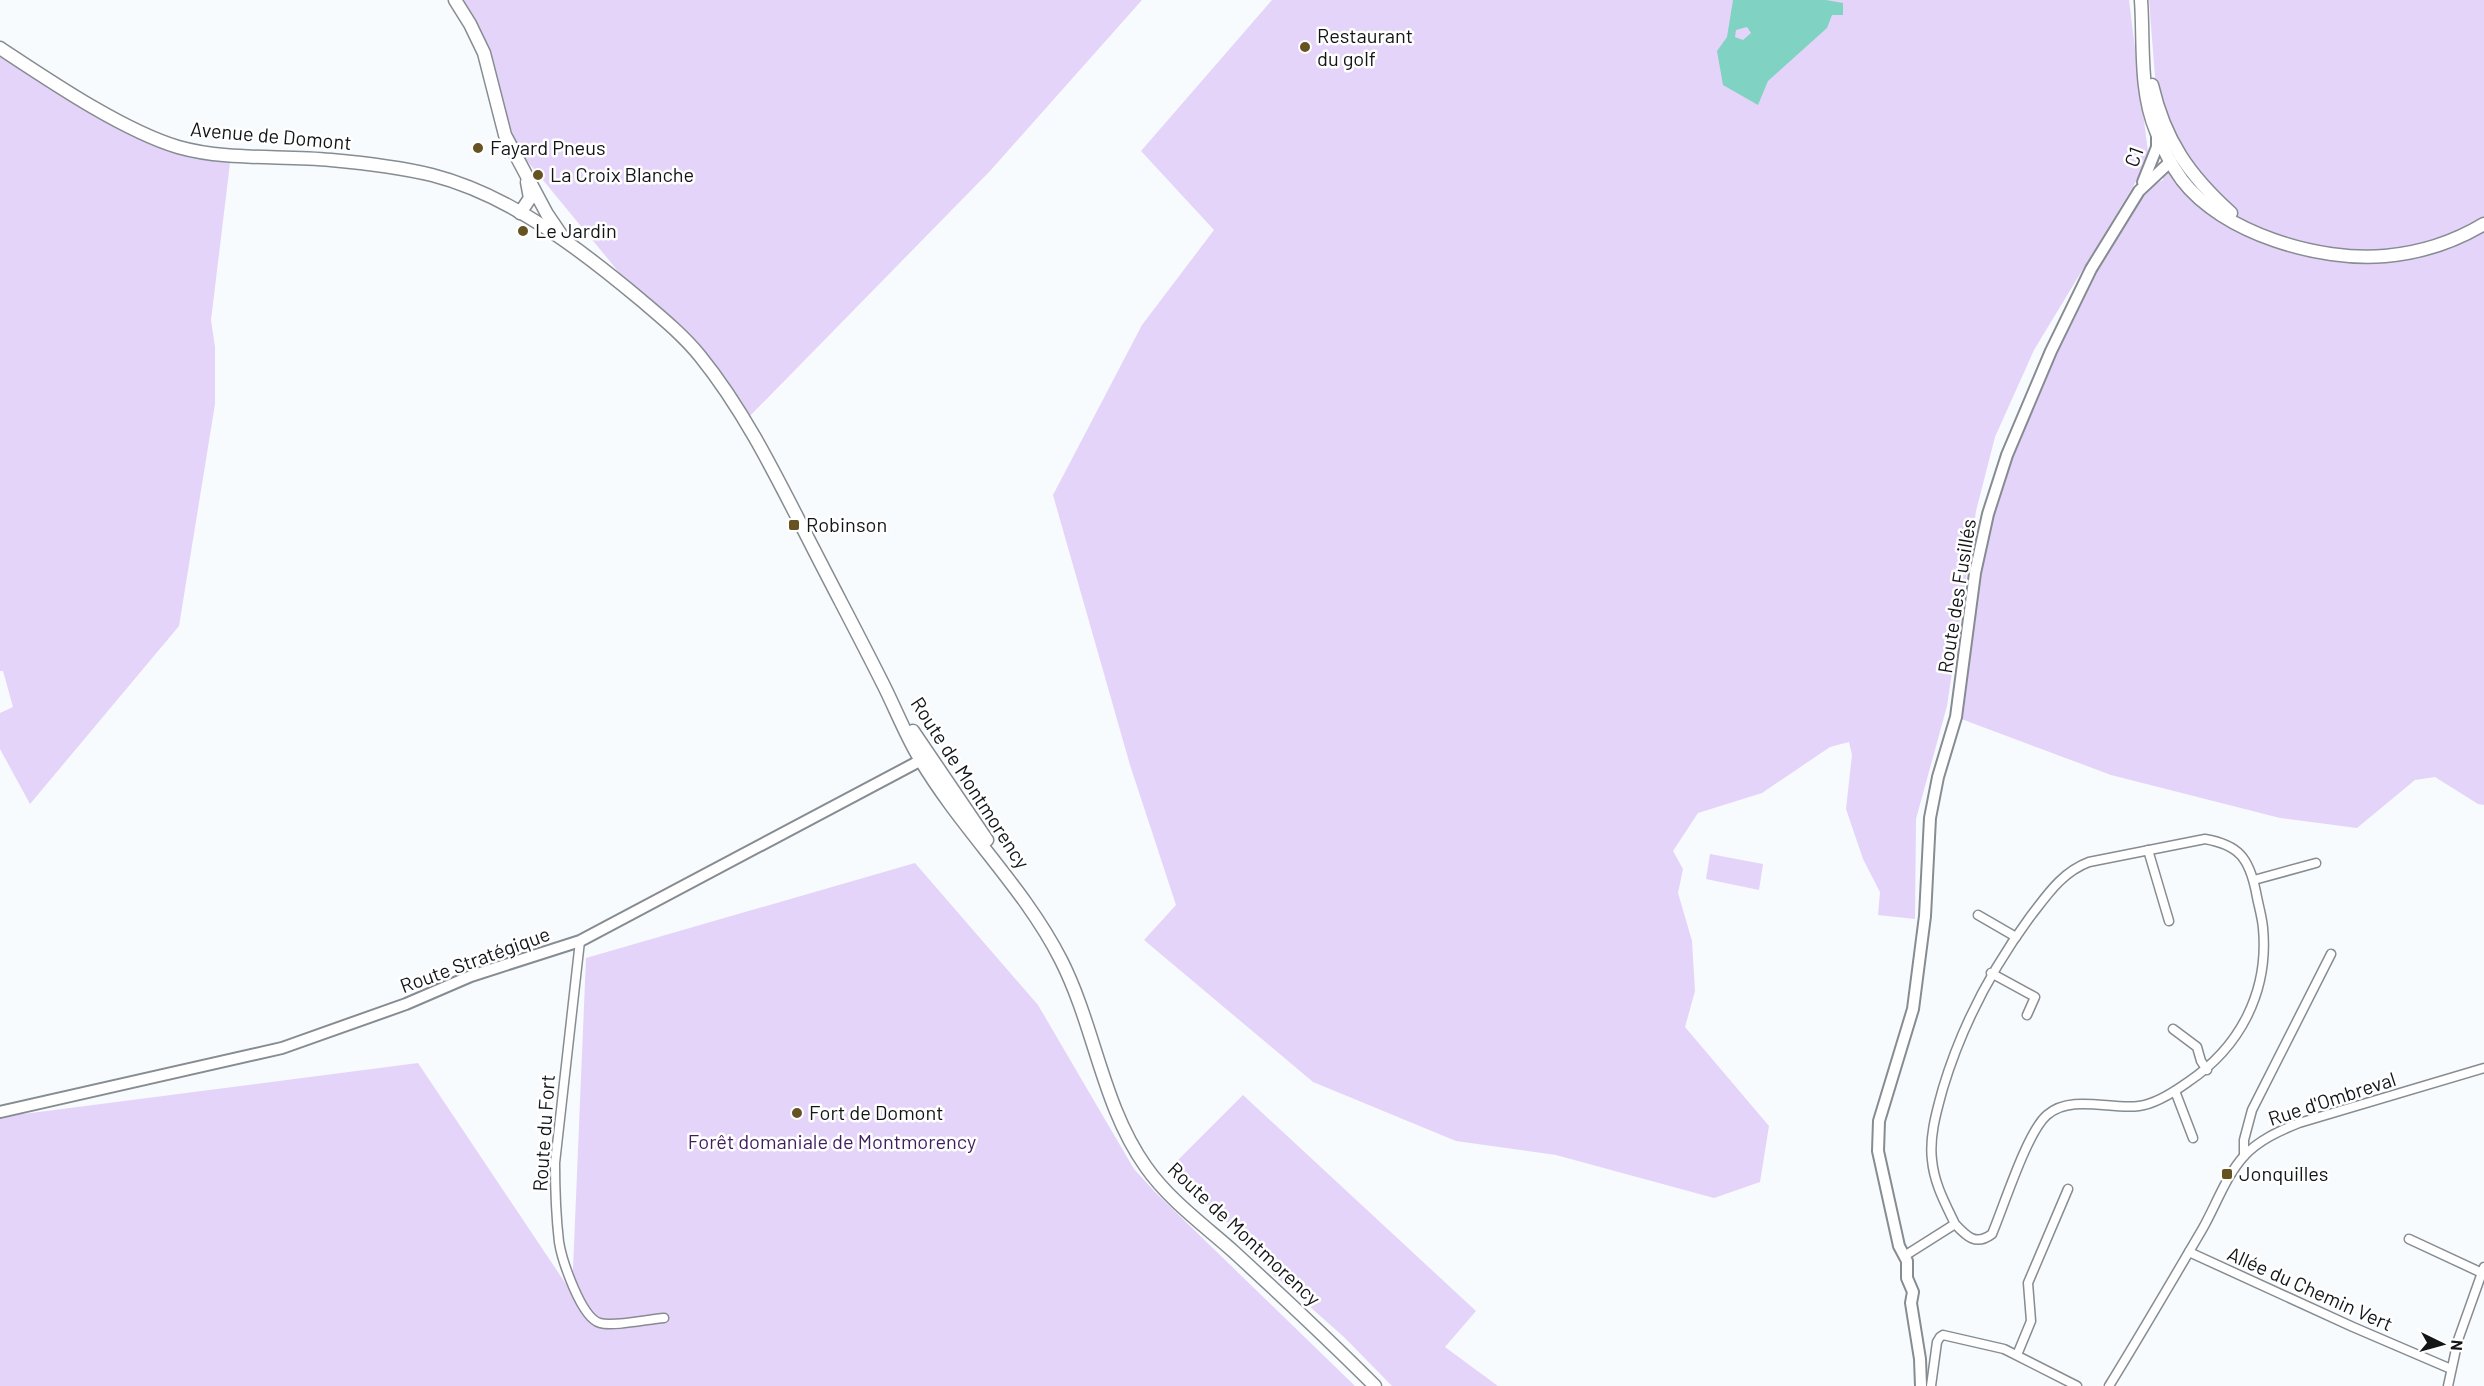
<svg xmlns="http://www.w3.org/2000/svg" width="2484" height="1386" font-family="Barlow,sans-serif">
<rect width="100%" height="100%" fill="#f7fbfe"/>
<g fill="#e5d4f9">
<polygon points="455,0 1142,0 990,171 744,422 697,353 645,304 519,151 476,36"/>
<polygon points="1272,0 2129,0 2149,160 2034,350 1995,437 1976,511 1947,706 1916,819 1915,919 1878,915 1880,892 1863,859 1846,809 1852,755 1849,742 1830,747 1762,793 1698,813 1673,851 1683,869 1678,893 1692,941 1695,991 1685,1027 1769,1126 1760,1182 1714,1198 1556,1155 1456,1141 1313,1082 1144,940 1176,905 1130,765 1053,495 1142,325 1214,230 1141,151"/>
<polygon points="2149,0 2484,0 2484,805 2478,804 2435,777 2415,780 2357,828 2280,818 2111,775 1956,717 1988,514 2051,351 2139,191 2163,180"/>
<polygon points="0,47 84,100 172,145 231,155 211,320 215,347 215,404 179,626 30,804 0,749 0,713 13,707 3,671 0,671"/>
<polygon points="1710,854 1763,864 1759,890 1706,879"/>
<polygon points="915,863 1038,1005 1134,1169 1155,1192 1355,1386 0,1386 0,1107 23,1114 418,1063 572,1293 586,958"/>
<polygon points="1243,1095 1476,1311 1445,1347 1498,1386 1392,1386 1345,1338 1272,1273 1277,1268 1169,1169"/>
</g>
<path fill="#80d2c2" fill-rule="evenodd" d="M1733,0H1826L1843,3V15H1832L1827,28L1768,81L1758,105L1723,85L1717,51L1727,37ZM1747,27L1751,33L1743,40L1735,37L1736,30Z"/>
<g fill="none" stroke-linecap="round" stroke-linejoin="round">
<defs>
<g id="minor">
<polyline points="2148,850 2169,921"/>
<polyline points="2254,880 2316,863"/>
<polyline points="1978,915 2016,937"/>
<path d="M580,941L555,1163C555,1190 556,1216 559,1242C562,1260 581,1318 600,1323C613,1327 649,1319 664,1318"/>
<polyline points="1991,973 2035,997 2027,1015"/>
<polyline points="2173,1029 2197,1047 2201,1061 2207,1070"/>
<polyline points="2175,1091 2193,1138"/>
<polyline points="2244,1156 2244,1140 2252,1110 2331,954"/>
<polyline points="2409,1239 2482,1273"/>
<polyline points="2189,1252 2353,1327 2451,1369"/>
<path d="M1906,1255L1955,1224C1967,1237 1976,1246 1992,1234C2004,1206 2027,1132 2047,1115C2071,1094 2111,1110 2139,1106C2156,1104 2174,1092 2188,1082C2240,1047 2269,992 2263,928C2262,916 2258,904 2256,892C2249,858 2239,845 2205,839L2089,862C2062,872 2047,895 2030,917C1991,970 1962,1025 1943,1088C1937,1110 1929,1136 1932,1160C1934,1183 1945,1203 1955,1224"/>
<polyline points="2017,1355 2031,1321 2028,1283 2068,1189"/>
<polyline points="1931,1386 1937,1342 1940,1337 1943,1335 2004,1349 2077,1386"/>
<path d="M2109,1386C2141,1334 2172,1281 2203,1228C2216,1205 2226,1176 2244,1156C2259,1140 2279,1131 2299,1123L2484,1068"/>
<polyline points="2448,1386 2458,1340 2484,1267"/>
</g>
<g id="tertiary">
<polyline points="2143,182 2157,147 2157,135"/>
<polyline points="0,1112 282,1048 406,1004 471,976 580,941 927,757"/>
<polyline points="1921,1386 1920,1359 1911,1303 1913,1292 1907,1278 1907,1261 1899,1246 1878,1151 1879,1121 1913,1009 1925,916 1930,818 1938,777 1956,717 1975,573 1988,514 2007,455 2051,351 2091,269 2139,191 2171,161"/>
</g>
<g id="secondary">
<polyline points="455,0 470,24 484,53 505,135 547,214 562,236"/>
<path d="M2141,0C2144,43 2139,90 2156,131C2162,147 2172,166 2182,180C2222,233 2320,262 2385,256C2420,253 2454,242 2484,224"/>
<path d="M0,48C50,81 122,130 178,147C227,161 281,155 331,160C364,163 399,167 432,175C510,195 580,249 641,300C661,317 683,335 700,356C747,414 780,484 814,550C837,595 861,640 884,686C896,710 906,736 920,759C962,830 1024,887 1061,960C1095,1027 1102,1105 1146,1167C1169,1200 1205,1226 1234,1252C1282,1296 1329,1340 1375,1386"/>
<path d="M2152,85C2165,141 2189,175 2231,213"/>
<polyline points="520,213 530,198 527,182"/>
<polyline points="913,731 987,840"/>
</g>
</defs>
<use href="#minor" stroke="#868c91" stroke-width="11"/>
<use href="#tertiary" stroke="#868c91" stroke-width="14"/>
<use href="#secondary" stroke="#868c91" stroke-width="15"/>
<use href="#minor" stroke="#fff" stroke-width="8"/>
<use href="#tertiary" stroke="#fff" stroke-width="10"/>
<use href="#secondary" stroke="#fff" stroke-width="12"/>
</g>
<g fill="#675321" stroke="#fff" stroke-width="2">
<circle cx="1305" cy="47" r="6"/>
<circle cx="478" cy="148" r="6"/>
<circle cx="538" cy="175" r="6"/>
<circle cx="523" cy="231" r="6"/>
<rect x="788" y="519" width="12" height="12" rx="3"/>
<circle cx="797" cy="1113" r="6"/>
<rect x="2221" y="1168" width="12" height="12" rx="3"/>
</g>
<g text-anchor="middle" stroke-width="5" stroke-linejoin="round" paint-order="stroke">
<g font-size="20" fill="#131517" stroke="#fff" text-anchor="start">
<text x="1317" y="43">Restaurant<tspan x="1317" dy="23">du golf</tspan></text>
<text x="490" y="155">Fayard Pneus</text>
<text x="550" y="182">La Croix Blanche</text>
<text x="535" y="238">Le Jardin</text>
<text x="806" y="532">Robinson</text>
<text x="809" y="1120">Fort de Domont</text>
<text x="2239" y="1181">Jonquilles</text>
</g>
<g font-size="20" fill="#131517" stroke="#fff">
<text transform="translate(271 136) rotate(5)" y="7">Avenue de Domont</text>
<text transform="translate(2134 157) rotate(-70)" y="7">C1</text>
<text transform="translate(1957 596) rotate(-81)" y="7">Route des Fusillés</text>
<text transform="translate(970 783) rotate(57)" y="7">Route de Montmorency</text>
<text transform="translate(475 960) rotate(-20)" y="7">Route Stratégique</text>
<text transform="translate(2332 1099) rotate(-18)" y="7">Rue d'Ombreval</text>
<text transform="translate(544 1133) rotate(-86)" y="7">Route du Fort</text>
<text transform="translate(1244 1234) rotate(43)" y="7">Route de Montmorency</text>
<text transform="translate(2310 1289) rotate(24)" y="7">Allée du Chemin Vert</text>
</g>
<g font-size="20" fill="#411d5f" stroke="#fff">
<text x="832" y="1149">Forêt domaniale de Montmorency</text>
</g>
</g>
<g transform="translate(2442 1344) rotate(95)" stroke="#ffffff" stroke-width="4.5" paint-order="stroke">
<path d="M0-4.5L10 22L0 15L-10 22Z" fill="#131517"/>
<text y="-9" font-size="16" font-weight="bold" text-anchor="middle" fill="#131517">N</text>
</g>
</svg>
